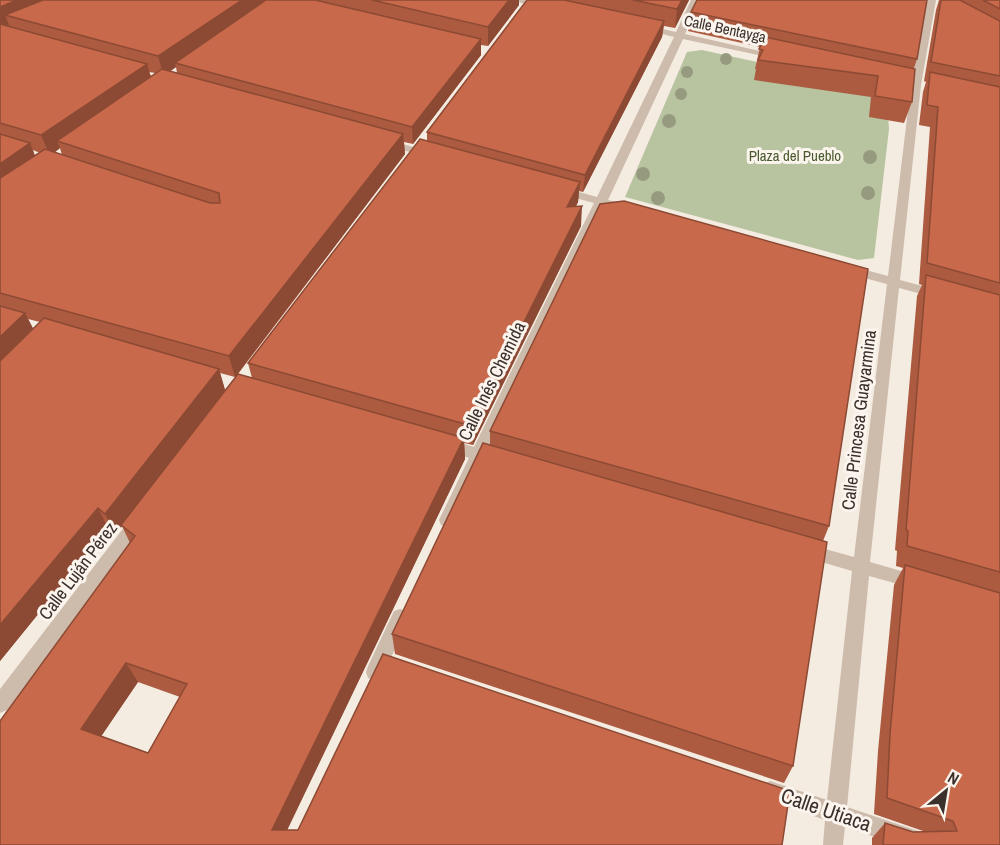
<svg xmlns="http://www.w3.org/2000/svg" width="1000" height="845" font-family="'Archivo Narrow',sans-serif">
<rect width="100%" height="100%" fill="#f4ebe1"/>
<polygon fill="#b8c4a0" points="702,50 886,90 889,129 874,258 858,260 625,197 687,52"/>
<g fill="none" stroke-linecap="round" stroke-linejoin="round">
<g fill="#cdbbac" fill-rule="evenodd">
<polygon points="510,0 529,0 550,6 545,9"/>
<polygon points="691,0 701,0 685,34 782,56 777,59 683,39 608,200 629,205 631,208 625,212 605,206 488,452 501,456 504,460 501,464 496,466 483,462 453,525 447,527 441,525 439,520 469,458 442,449 439,445 442,441 447,439 474,447 594,203 557,193 555,191 561,187 597,197 674,37 640,28 645,25 676,32"/>
<polygon points="926,0 936,0 921,85 900,280 945,292 947,295 940,299 899,288 870,562 922,577 925,582 922,587 916,589 869,576 847,807 930,835 937,838 940,845 899,845 845,827 843,845 823,845 825,820 763,798 760,791 763,784 770,781 827,800 852,571 801,556 799,551 801,546 807,544 854,557 887,284 842,272 841,269 847,265 888,276 911,85"/>
<polygon points="385,139 435,153 437,155 431,158 381,144 381,140"/>
<polygon points="138,515 144,517 146,522 144,527 7,710 0,713 0,689 132,517"/>
<polygon points="400,609 406,611 409,617 382,678 375,681 368,678 366,672 368,666 394,611"/>
</g>
</g>
<g fill="#969b7f">
<circle cx="726" cy="59" r="6"/>
<circle cx="687" cy="72" r="6"/>
<circle cx="681" cy="94" r="6"/>
<circle cx="669" cy="121" r="7"/>
<circle cx="870" cy="157" r="7"/>
<circle cx="643" cy="174" r="7"/>
<circle cx="868" cy="193" r="7"/>
<circle cx="658" cy="198" r="7"/>
</g>
<g fill="#ac5a40" fill-rule="evenodd">
<path d="M0,0H519V5L488,46L481,45V55L413,144L404,142L405,154L238,374L252,378L248,363L427,141V132L527,0H689L675,28L664,26L662,37L583,192L579,191L578,202L576,206L581,226L473,445L464,443L465,459L287,830L782,845H0L130,543L122,526L116,534L108,528L0,661ZM176,67L177,73L170,71ZM149,72L155,73L151,76ZM60,148L62,155L55,152ZM33,150L40,153L35,156ZM28,319L40,322L33,329ZM220,373L235,377L225,390ZM138,682L180,697L148,753L101,736Z"/>
<polygon points="939,0 1000,0 1000,845 872,845 872,838 885,823 913,832 926,832 874,814 878,751 894,585 903,568 896,566 897,551 895,550 917,296 922,285 919,284 930,127 919,125 923,92 926,82 924,81 936,10"/>
<polygon points="691,12 917,59 914,68 912,102 904,123 869,117 871,97 754,80 756,69 755,69 760,47 688,31"/>
<polygon points="490,431 829,526 823,541 793,766 784,783 395,654 392,634 490,446"/>
</g>
<g fill="#8c4a34">
<polygon points="17,0 70,0 5,15 9,25 0,29 0,7"/>
<polygon points="242,0 273,0 175,63 176,67 164,76 158,56"/>
<polygon points="509,0 519,0 519,5 488,46 488,27"/>
<polygon points="682,0 689,0 675,28 677,9"/>
<polygon points="664,21 662,37 583,192 585,175"/>
<polygon points="481,39 481,55 413,144 412,127"/>
<polygon points="147,64 153,84 57,141 60,148 50,156 41,135"/>
<polygon points="403,134 405,154 235,377 229,356"/>
<polygon points="30,143 38,164 0,191 0,164"/>
<polygon points="580,182 578,202 566,227 567,207"/>
<polygon points="582,206 581,226 473,445 472,426"/>
<polygon points="25,313 36,334 0,369 0,337"/>
<polygon points="219,369 225,390 116,534 105,514"/>
<polygon points="464,438 465,459 280,845 272,830"/>
<polygon points="98,508 108,528 0,661 0,625"/>
<polygon points="126,663 138,682 94,747 81,729"/>
</g>
<g fill="#c8694b" stroke="#8c4a34" stroke-width="1.5" fill-rule="evenodd">
<polygon points="0,0 17,0 0,7"/>
<polygon points="43,0 242,0 158,56 5,15"/>
<polygon points="266,0 315,0 481,39 412,127 175,63"/>
<polygon points="372,0 509,0 488,27"/>
<polygon points="527,0 564,0 664,21 585,175 427,132"/>
<polygon points="633,0 682,0 677,9"/>
<polygon points="697,0 927,0 917,59 691,12"/>
<polygon points="941,0 960,0 1000,21 1000,76 931,62"/>
<polygon points="983,0 1000,0 1000,9"/>
<polygon points="0,24 147,64 41,135 0,123"/>
<polygon points="765,37 915,69 912,102 875,96 878,76 758,60 763,50 759,49"/>
<polygon points="162,69 403,134 229,356 0,293 0,178 45,149 210,203 220,203 219,193 57,141"/>
<polygon points="930,72 1000,87 1000,283 927,263 938,107 927,105"/>
<polygon points="0,134 30,143 0,164"/>
<polygon points="420,139 580,182 567,207 582,206 472,426 248,363"/>
<polygon points="624,201 868,269 829,526 490,431 600,204"/>
<polygon points="926,275 1000,295 1000,572 907,546 908,531 906,530"/>
<polygon points="0,306 25,313 0,337"/>
<polygon points="44,318 219,369 105,514 98,508 0,625 0,361"/>
<path d="M238,374L464,438L272,830H298L383,654L790,791L782,845H0V721L135,536L121,525ZM126,663L187,684L148,753L81,729Z"/>
<polygon points="483,443 827,542 793,766 392,634"/>
<polygon points="905,565 1000,593 1000,845 883,845 885,823 913,832 957,831 953,821 887,798 890,734"/>
</g>
<g text-anchor="middle" stroke-width="6" stroke-linejoin="round" paint-order="stroke">
<g font-size="15" fill="#3b302b" stroke="#fbf5ee">
<text transform="translate(725 29) rotate(12)" y="5">Calle Bentayga</text>
</g>
<g font-size="15" fill="#4a5a2e" stroke="#fbf5ee">
<text x="795" y="161">Plaza del Pueblo</text>
</g>
<g font-size="18" fill="#3b302b" stroke="#fbf5ee">
<text transform="translate(492 381) rotate(-64)" y="6">Calle Inés Chemida</text>
<text transform="translate(859 420) rotate(-83)" y="6">Calle Princesa Guayarmina</text>
<text transform="translate(78 571) rotate(-53)" y="6">Calle Luján Pérez</text>
</g>
<g font-size="21" fill="#3b302b" stroke="#fbf5ee">
<text transform="translate(826 810) rotate(19)" y="7">Calle Utiaca</text>
</g>
</g>
<g transform="translate(946 791) rotate(30)" stroke="#fbf5ee" stroke-width="4.5" paint-order="stroke">
<path d="M0-4.5L10 22L0 15L-10 22Z" fill="#3b302b"/>
<text y="-9" font-size="16" font-weight="bold" text-anchor="middle" fill="#3b302b">N</text>
</g>
</svg>
